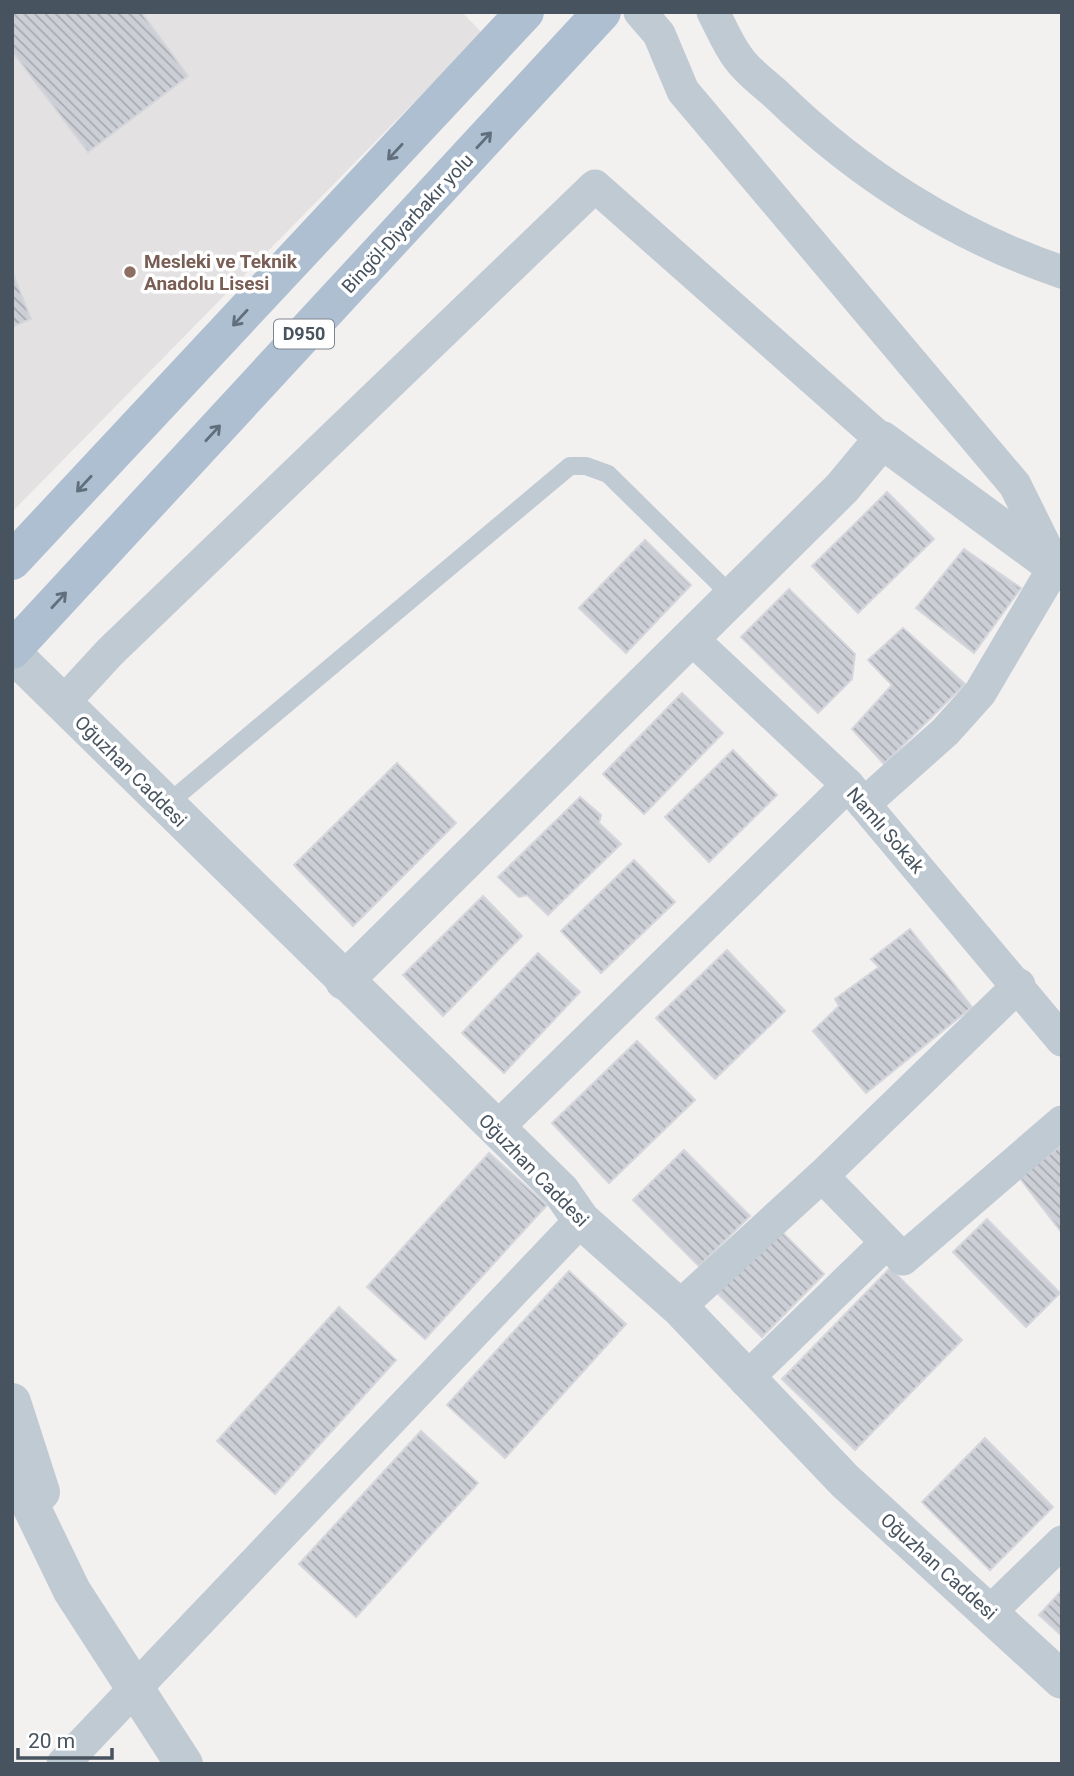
<svg xmlns="http://www.w3.org/2000/svg" width="1074" height="1776" font-family="Roboto,sans-serif">
<defs>
<pattern id="building-back-hatch" width="6" height="6" patternUnits="userSpaceOnUse" patternTransform="scale(1.75)"><rect width="6" height="6" fill="#cccfd5"/><path d="M-1 5l2 2M0 0l6 6M5-1l2 2" fill="none" stroke="#a7abb0"/></pattern>
</defs>
<rect width="100%" height="100%" fill="#f3f0f0"/>
<polygon fill="#e4e1e2" points="12,12 462,12 482,33 12,512"/>
<g fill="url(#building-back-hatch)" stroke="#d4d6dc" stroke-width="2">
<polygon points="12,12 141,12 188,76 88,152 12,51"/>
<polygon points="12,271 31,319 12,327"/>
<polygon points="887,492 934,539 858,613 812,566"/>
<polygon points="645,540 691,585 626,653 579,608"/>
<polygon points="964,549 1021,588 974,653 916,608"/>
<polygon points="789,589 855,654 852,679 818,713 741,637"/>
<polygon points="903,628 965,684 884,764 852,729 892,685 868,660"/>
<polygon points="682,693 723,733 644,814 603,774"/>
<polygon points="733,750 777,795 709,862 665,817"/>
<polygon points="397,763 456,823 353,926 294,865"/>
<polygon points="580,797 601,815 599,823 621,844 548,915 527,895 519,897 498,877"/>
<polygon points="634,860 675,902 601,973 561,931"/>
<polygon points="483,896 522,936 443,1016 403,975"/>
<polygon points="910,929 972,1007 866,1093 813,1031 839,1006 835,999 879,967 871,959"/>
<polygon points="727,950 785,1011 715,1079 656,1018"/>
<polygon points="538,953 580,992 504,1073 462,1033"/>
<polygon points="637,1041 695,1100 609,1183 552,1123"/>
<polygon points="1062,1145 1062,1233 1019,1177"/>
<polygon points="684,1150 750,1216 699,1266 633,1200"/>
<polygon points="489,1153 547,1205 425,1339 367,1287"/>
<polygon points="987,1219 1060,1293 1026,1327 953,1252"/>
<polygon points="779,1229 824,1274 762,1337 717,1293"/>
<polygon points="890,1268 962,1340 855,1450 782,1379"/>
<polygon points="569,1271 626,1324 505,1458 447,1405"/>
<polygon points="339,1307 396,1360 275,1494 217,1441"/>
<polygon points="421,1431 478,1483 356,1617 299,1564"/>
<polygon points="985,1438 1053,1507 990,1570 922,1502"/>
<polygon points="1062,1590 1062,1636 1039,1615"/>
</g>
<g fill="none" stroke-linecap="round" stroke-linejoin="round">
<polyline stroke="#c0cad3" stroke-width="18" points="166,805 570,466 586,466 608,474 733,597"/>
<g stroke="#c0cad3" stroke-width="33">
<polyline points="640,12 659,34 683,91 1015,485 1055,566 980,693 945,732 864,804"/>
<path d="M713,12C721,27 728,45 739,59C749,73 765,84 778,96C858,174 955,236 1062,272"/>
<polyline points="691,638 848,785 1062,1040"/>
<polyline points="63,703 110,652 595,186 882,440"/>
<polyline points="496,1129 848,785"/>
<polyline points="822,1176 903,1259 1062,1122"/>
<polyline points="679,1307 822,1176 1019,985"/>
<polyline points="745,1380 886,1243"/>
<polyline points="990,1612 1062,1542"/>
<polyline points="63,1764 581,1220"/>
</g>
<g stroke="#c0cad3" stroke-width="38">
<polyline points="12,653 561,1191 581,1220 679,1307 845,1481 1062,1680"/>
<polyline points="344,981 842,488 882,440 1062,572"/>
<polyline points="12,1402 41,1492"/>
<polyline points="12,1467 72,1591 184,1764"/>
</g>
<g stroke="#aebfd1" stroke-width="38">
<polyline points="12,561 525,12"/>
<polyline points="12,650 602,12"/>
</g>
</g>
<defs><path id="oneway-shaft" d="M-6 0H5M1.5-3L5.5 0L1.5 3" fill="none" stroke-width="1.6" stroke-linecap="round" stroke-linejoin="round" transform="scale(1.75)"/></defs>
<g stroke="#616e7c">
<use href="#oneway-shaft" transform="translate(484 140) rotate(-47)"/>
<use href="#oneway-shaft" transform="translate(395 152) rotate(133)"/>
<use href="#oneway-shaft" transform="translate(240 318) rotate(133)"/>
<use href="#oneway-shaft" transform="translate(213 433) rotate(-47)"/>
<use href="#oneway-shaft" transform="translate(84 484) rotate(133)"/>
<use href="#oneway-shaft" transform="translate(59 600) rotate(-47)"/>
</g>
<circle fill="#8d6e63" stroke="#fff" stroke-width="2.5" cx="130" cy="272" r="7"/>
<g text-anchor="middle" stroke-width="7" stroke-linejoin="round" paint-order="stroke">
<rect fill="#fff" stroke="#7e878f" stroke-width="2" x="274" y="319.5" width="60" height="29" rx="5"/>
<g font-size="18" font-weight="bold" fill="#47535f">
<text x="304" y="340">D950</text>
</g>
<g font-size="19" fill="#47535f" stroke="#fff">
<text transform="translate(407 223) rotate(-47)" y="7">Bingöl-Diyarbakır yolu</text>
<text transform="translate(131 771) rotate(45)" y="7">Oğuzhan Caddesi</text>
<text transform="translate(886 830) rotate(49)" y="7">Namlı Sokak</text>
<text transform="translate(534 1170) rotate(46)" y="7">Oğuzhan Caddesi</text>
<text transform="translate(939 1566) rotate(42)" y="7">Oğuzhan Caddesi</text>
</g>
<g font-size="19" font-weight="bold" fill="#785e54" stroke="#fff" text-anchor="start">
<text x="144" y="268">Mesleki ve Teknik<tspan x="144" dy="22">Anadolu Lisesi</tspan></text>
</g>
</g>
<rect width="1074" height="1776" fill="none" stroke="#47535f" stroke-width="28"/>
<path d="M18 1748v10h94v-10" fill="none" stroke="#47535f" stroke-width="3.5"/>
<text x="28" y="1748" font-size="21" fill="#47535f" stroke="#ffffff" stroke-width="5" paint-order="stroke">20 m</text>
</svg>
